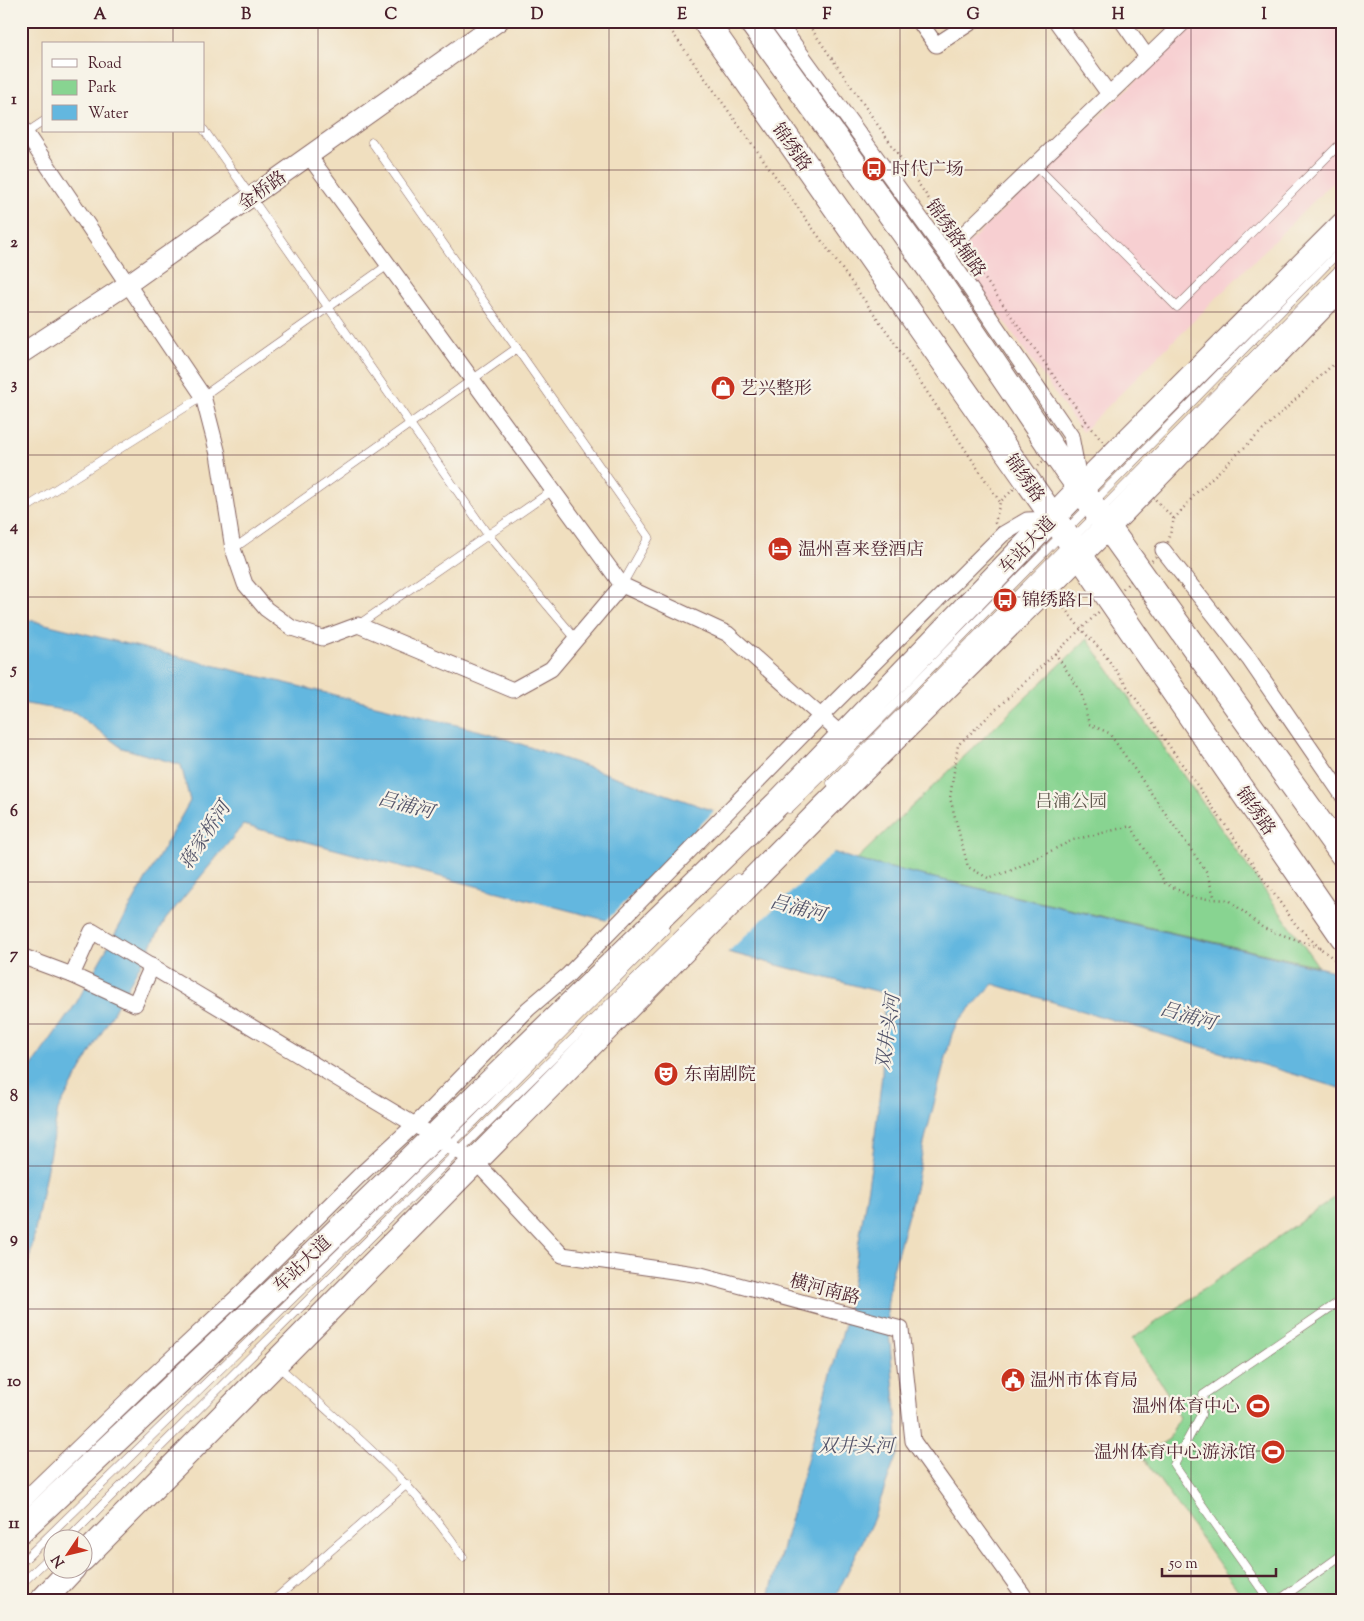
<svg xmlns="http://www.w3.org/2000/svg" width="1364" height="1621" font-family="'Sorts Mill Goudy','Noto Serif SC',serif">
<rect width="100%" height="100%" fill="#f7f3e8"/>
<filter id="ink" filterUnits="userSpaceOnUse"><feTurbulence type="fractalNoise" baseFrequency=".02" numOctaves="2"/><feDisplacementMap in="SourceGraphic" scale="10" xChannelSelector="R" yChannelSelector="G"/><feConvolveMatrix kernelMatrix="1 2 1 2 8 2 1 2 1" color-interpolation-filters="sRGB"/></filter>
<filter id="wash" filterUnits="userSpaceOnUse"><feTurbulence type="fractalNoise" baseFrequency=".0096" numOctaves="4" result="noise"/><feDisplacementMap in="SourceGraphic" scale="20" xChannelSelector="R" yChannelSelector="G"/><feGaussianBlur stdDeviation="1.12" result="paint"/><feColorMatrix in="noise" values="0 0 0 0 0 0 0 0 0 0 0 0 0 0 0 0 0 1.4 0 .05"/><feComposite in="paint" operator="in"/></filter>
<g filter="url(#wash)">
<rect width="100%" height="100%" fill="#f0dfbf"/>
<polygon fill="#f7cfd1" points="1198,21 1343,23 1343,172 1082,432 957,254"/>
<g fill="#88d491" stroke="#697a5e">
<polygon points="1087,639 1318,966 856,860"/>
<polygon points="1343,1192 1343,1600 1245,1600 1142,1456 1169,1439 1179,1418 1168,1394 1132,1339"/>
</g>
<polygon fill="#63b7df" stroke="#566b85" points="21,618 489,733 856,860 1343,973 1343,1089 993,984 957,1023 952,1034 925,1139 915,1189 891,1277 887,1308 899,1449 873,1520 834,1600 768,1600 846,1320 872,1161 882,1074 884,993 243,825 166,919 58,1110 29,1262 21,1262 21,1081 75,1005 190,801 181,765 122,748 74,712 21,703"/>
<polygon fill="#f0dfbf" points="716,809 836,850 726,954 605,922"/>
</g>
<g filter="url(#ink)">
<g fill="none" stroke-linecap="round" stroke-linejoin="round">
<defs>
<g id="service">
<polyline points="204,130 488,535 576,639"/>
<polyline points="26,133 44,121"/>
<polyline points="372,142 649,537 622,585"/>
<polyline points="1035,165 1177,307 1343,141"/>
<polyline points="1332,300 1343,311"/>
<polyline points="21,511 203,396 388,265"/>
<polyline points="233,549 517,348"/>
<polyline points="358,625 553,490"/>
<polyline points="831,783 1343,265"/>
<polyline points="789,809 867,733 1343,248"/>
<path d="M278,1366C345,1427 414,1481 463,1557"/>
<polyline points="69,1538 377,1231 737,878"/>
<polyline points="21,1563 477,1119 665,930"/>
<polyline points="21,1584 52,1555"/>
<polyline points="274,1600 407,1484"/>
<polyline points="1269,1600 1174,1465 1201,1415 1203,1395 1343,1299"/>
<polyline points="1279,1600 1343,1554"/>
</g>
<g id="minor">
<polyline points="777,21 945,252 1071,436 1079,479"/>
<polyline points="919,21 936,45 973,21"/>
<polyline points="1056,21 1109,94"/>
<polyline points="1122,21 1147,57"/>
<polyline points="21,126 203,396 218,454 233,549 245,584 266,609 292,628 323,638 358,625 513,690 551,669 622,585"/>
<polyline points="309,156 622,585 728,634 843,736"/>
<polyline points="945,252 1185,21"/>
<polyline points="1163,550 1249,659 1343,796"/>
<polyline points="21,956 72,975 135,1004 152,966"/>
<polyline points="72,975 92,931 475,1161 562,1255 701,1275 901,1329 913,1441 1027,1600"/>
<polyline points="21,1503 142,1386 237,1297 359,1176 423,1117 528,1009 568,975 821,716 1003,534 1027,520 1052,519"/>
</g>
<polyline id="tertiary" points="21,354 128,284 499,21"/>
<g id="primary">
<polyline points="705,21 1079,554 1343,937"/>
<polyline points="751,21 930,269 1054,452 1343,855"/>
<polyline points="21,1530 304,1263 777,804 1081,488 1343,225"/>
<polyline points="82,1559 821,811 1108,526 1343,284"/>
<polyline points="43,1600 73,1568"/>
</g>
</defs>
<use href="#service" stroke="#84625f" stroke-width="9"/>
<use href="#minor" stroke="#84625f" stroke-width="17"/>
<use href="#tertiary" stroke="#84625f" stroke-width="21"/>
<use href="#primary" stroke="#84625f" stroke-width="27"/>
<g stroke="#84625f" stroke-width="2.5" stroke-dasharray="1 4" stroke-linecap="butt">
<polyline points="664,21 890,336 1000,502"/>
<polyline points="806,21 949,228"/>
<polyline points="965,251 1086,421"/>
<polygon points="1086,421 1113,455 1174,519 1167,546 1081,629 995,523 1000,502"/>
<polyline points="1174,519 1198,491 1343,355"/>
<polyline points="1055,653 1081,692 1089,724 1109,733 1206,871 1215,899"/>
<polyline points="1320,948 1296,925 1102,651 1081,629 958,745 950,798 968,867 988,878 1010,871 1073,840 1131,826 1165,883 1193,898 1229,900 1263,928 1320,948 1343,966"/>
</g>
<use href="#service" stroke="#fff" stroke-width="8"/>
<use href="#minor" stroke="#fff" stroke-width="15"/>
<use href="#tertiary" stroke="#fff" stroke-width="19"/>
<use href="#primary" stroke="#fff" stroke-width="25"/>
</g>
</g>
<path fill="none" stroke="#4a1f2b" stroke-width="1" stroke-opacity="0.55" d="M173,21V44M318,21V1600M464,21V1600M609,21V1600M755,21V1600M900,21V1600M1046,21V1600M1191,21V1600M173,131V1600M21,170H1343M21,312H1343M21,455H1343M21,597H1343M21,739H1343M21,882H1343M21,1024H1343M21,1166H1343M21,1309H1343M21,1451H1343"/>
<defs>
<symbol id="bus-disc" viewBox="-11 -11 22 22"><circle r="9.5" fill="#c8321e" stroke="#f7f3e8"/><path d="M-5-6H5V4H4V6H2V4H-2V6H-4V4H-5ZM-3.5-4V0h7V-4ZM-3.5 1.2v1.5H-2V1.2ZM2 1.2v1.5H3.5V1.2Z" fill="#fff"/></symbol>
<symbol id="shop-disc" viewBox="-11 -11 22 22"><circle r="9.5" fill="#c8321e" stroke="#f7f3e8"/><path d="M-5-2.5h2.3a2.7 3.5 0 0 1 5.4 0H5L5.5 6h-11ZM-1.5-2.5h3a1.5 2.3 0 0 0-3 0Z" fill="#fff"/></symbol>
<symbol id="hotel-disc" viewBox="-11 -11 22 22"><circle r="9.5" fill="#c8321e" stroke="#f7f3e8"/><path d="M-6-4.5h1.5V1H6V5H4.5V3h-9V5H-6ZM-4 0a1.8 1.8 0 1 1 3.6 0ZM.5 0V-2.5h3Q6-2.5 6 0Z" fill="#fff"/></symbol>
<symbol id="theatre-disc" viewBox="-11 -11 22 22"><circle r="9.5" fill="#c8321e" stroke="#f7f3e8"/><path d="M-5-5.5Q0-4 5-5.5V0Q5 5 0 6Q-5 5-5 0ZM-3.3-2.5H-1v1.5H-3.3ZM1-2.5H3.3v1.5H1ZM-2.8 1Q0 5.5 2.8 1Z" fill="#fff"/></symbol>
<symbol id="civic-disc" viewBox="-11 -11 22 22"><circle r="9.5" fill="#c8321e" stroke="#f7f3e8"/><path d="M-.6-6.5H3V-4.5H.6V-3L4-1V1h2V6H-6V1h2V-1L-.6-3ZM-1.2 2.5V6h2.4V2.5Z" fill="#fff"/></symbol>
<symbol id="stadium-disc" viewBox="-11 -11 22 22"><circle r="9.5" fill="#c8321e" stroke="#f7f3e8"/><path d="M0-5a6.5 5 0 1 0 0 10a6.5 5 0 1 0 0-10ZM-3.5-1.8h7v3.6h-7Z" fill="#fff"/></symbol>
</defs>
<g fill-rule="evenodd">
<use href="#bus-disc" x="860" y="155" width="28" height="28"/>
<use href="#shop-disc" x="709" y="374" width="28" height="28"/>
<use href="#hotel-disc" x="766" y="535" width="28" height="28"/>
<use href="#bus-disc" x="991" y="586" width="28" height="28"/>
<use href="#theatre-disc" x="652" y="1060" width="28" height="28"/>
<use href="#civic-disc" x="999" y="1366" width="28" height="28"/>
<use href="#stadium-disc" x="1244" y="1392" width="28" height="28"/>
<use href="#stadium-disc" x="1259" y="1438" width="28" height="28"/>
</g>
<g text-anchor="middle" stroke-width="4.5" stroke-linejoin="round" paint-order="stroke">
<g font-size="18" fill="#4a1f2b" stroke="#f7f3e8">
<text transform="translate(792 147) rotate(55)" y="6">锦绣路</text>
<text transform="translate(262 190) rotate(-35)" y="6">金桥路</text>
<text transform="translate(956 238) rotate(55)" y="6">锦绣路辅路</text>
<text transform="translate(1025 478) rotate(55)" y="6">锦绣路</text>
<text transform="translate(1027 545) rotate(-46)" y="6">车站大道</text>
<text transform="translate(1256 811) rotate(55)" y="6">锦绣路</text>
<text transform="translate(302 1264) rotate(-44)" y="6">车站大道</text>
<text transform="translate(825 1289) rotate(15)" y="6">横河南路</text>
</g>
<g font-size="18" fill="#4a1f2b" stroke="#f7f3e8" text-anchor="start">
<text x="892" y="175">时代广场</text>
<text x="740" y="394">艺兴整形</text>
<text x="798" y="555">温州喜来登酒店</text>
<text x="1022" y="606">锦绣路口</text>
<text x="684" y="1080">东南剧院</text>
<text x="1030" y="1386">温州市体育局</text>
<text x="1240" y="1412" text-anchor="end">温州体育中心</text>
<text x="1256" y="1458" text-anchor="end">温州体育中心游泳馆</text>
</g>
<g font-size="18" fill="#5d554a" stroke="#f7f3e8">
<text x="1071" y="807">吕浦公园</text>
</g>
<g font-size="19" font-style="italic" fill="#53546a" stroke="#f7f3e8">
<text transform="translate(406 804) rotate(15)" y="7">吕浦河</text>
<text transform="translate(204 835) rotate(-57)" y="7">蒋家桥河</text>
<text transform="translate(798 907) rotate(15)" y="7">吕浦河</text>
<text transform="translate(1188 1015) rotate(16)" y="7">吕浦河</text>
<text transform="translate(887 1032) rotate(-82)" y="7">双井头河</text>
<text x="856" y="1452">双井头河</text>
</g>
</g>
<rect width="1364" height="1621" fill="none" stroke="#f7f3e8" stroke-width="55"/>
<rect x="42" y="42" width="162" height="90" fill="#f7f3e8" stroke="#b29e9c"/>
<rect x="52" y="59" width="25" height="8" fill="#ffffff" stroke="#b29e9c"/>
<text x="88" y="68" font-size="15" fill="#4a1f2b">Road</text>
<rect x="52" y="80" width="25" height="15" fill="#88d491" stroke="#b29e9c"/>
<text x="88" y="92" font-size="15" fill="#4a1f2b">Park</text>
<rect x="52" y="105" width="25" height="15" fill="#63b7df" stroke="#b29e9c"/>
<text x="88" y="118" font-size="15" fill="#4a1f2b">Water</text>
<g transform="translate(68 1554) rotate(235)"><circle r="24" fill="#f7f3e8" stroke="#b29e9c"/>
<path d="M0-4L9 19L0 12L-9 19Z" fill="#c8321e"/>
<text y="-8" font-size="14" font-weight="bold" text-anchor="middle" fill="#4a1f2b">N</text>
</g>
<path d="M1162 1568v8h114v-8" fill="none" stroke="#4a1f2b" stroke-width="2.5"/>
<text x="1169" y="1568" font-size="15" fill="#4a1f2b" stroke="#f7f3e8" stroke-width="4" paint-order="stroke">50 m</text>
<rect x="28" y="28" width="1308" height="1566" fill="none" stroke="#4a1f2b" stroke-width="2"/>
<g font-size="16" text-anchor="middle" font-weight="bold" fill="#4a1f2b">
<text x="100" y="19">A</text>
<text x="246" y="19">B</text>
<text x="391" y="19">C</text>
<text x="537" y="19">D</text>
<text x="682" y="19">E</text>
<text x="827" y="19">F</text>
<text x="973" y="19">G</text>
<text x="1118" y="19">H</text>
<text x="1264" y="19">I</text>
<text x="14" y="104">1</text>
<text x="14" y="247">2</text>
<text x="14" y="389">3</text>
<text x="14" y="531">4</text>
<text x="14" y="674">5</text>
<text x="14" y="816">6</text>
<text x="14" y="959">7</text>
<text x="14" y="1101">8</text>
<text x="14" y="1243">9</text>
<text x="14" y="1386">10</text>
<text x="14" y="1528">11</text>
</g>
</svg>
